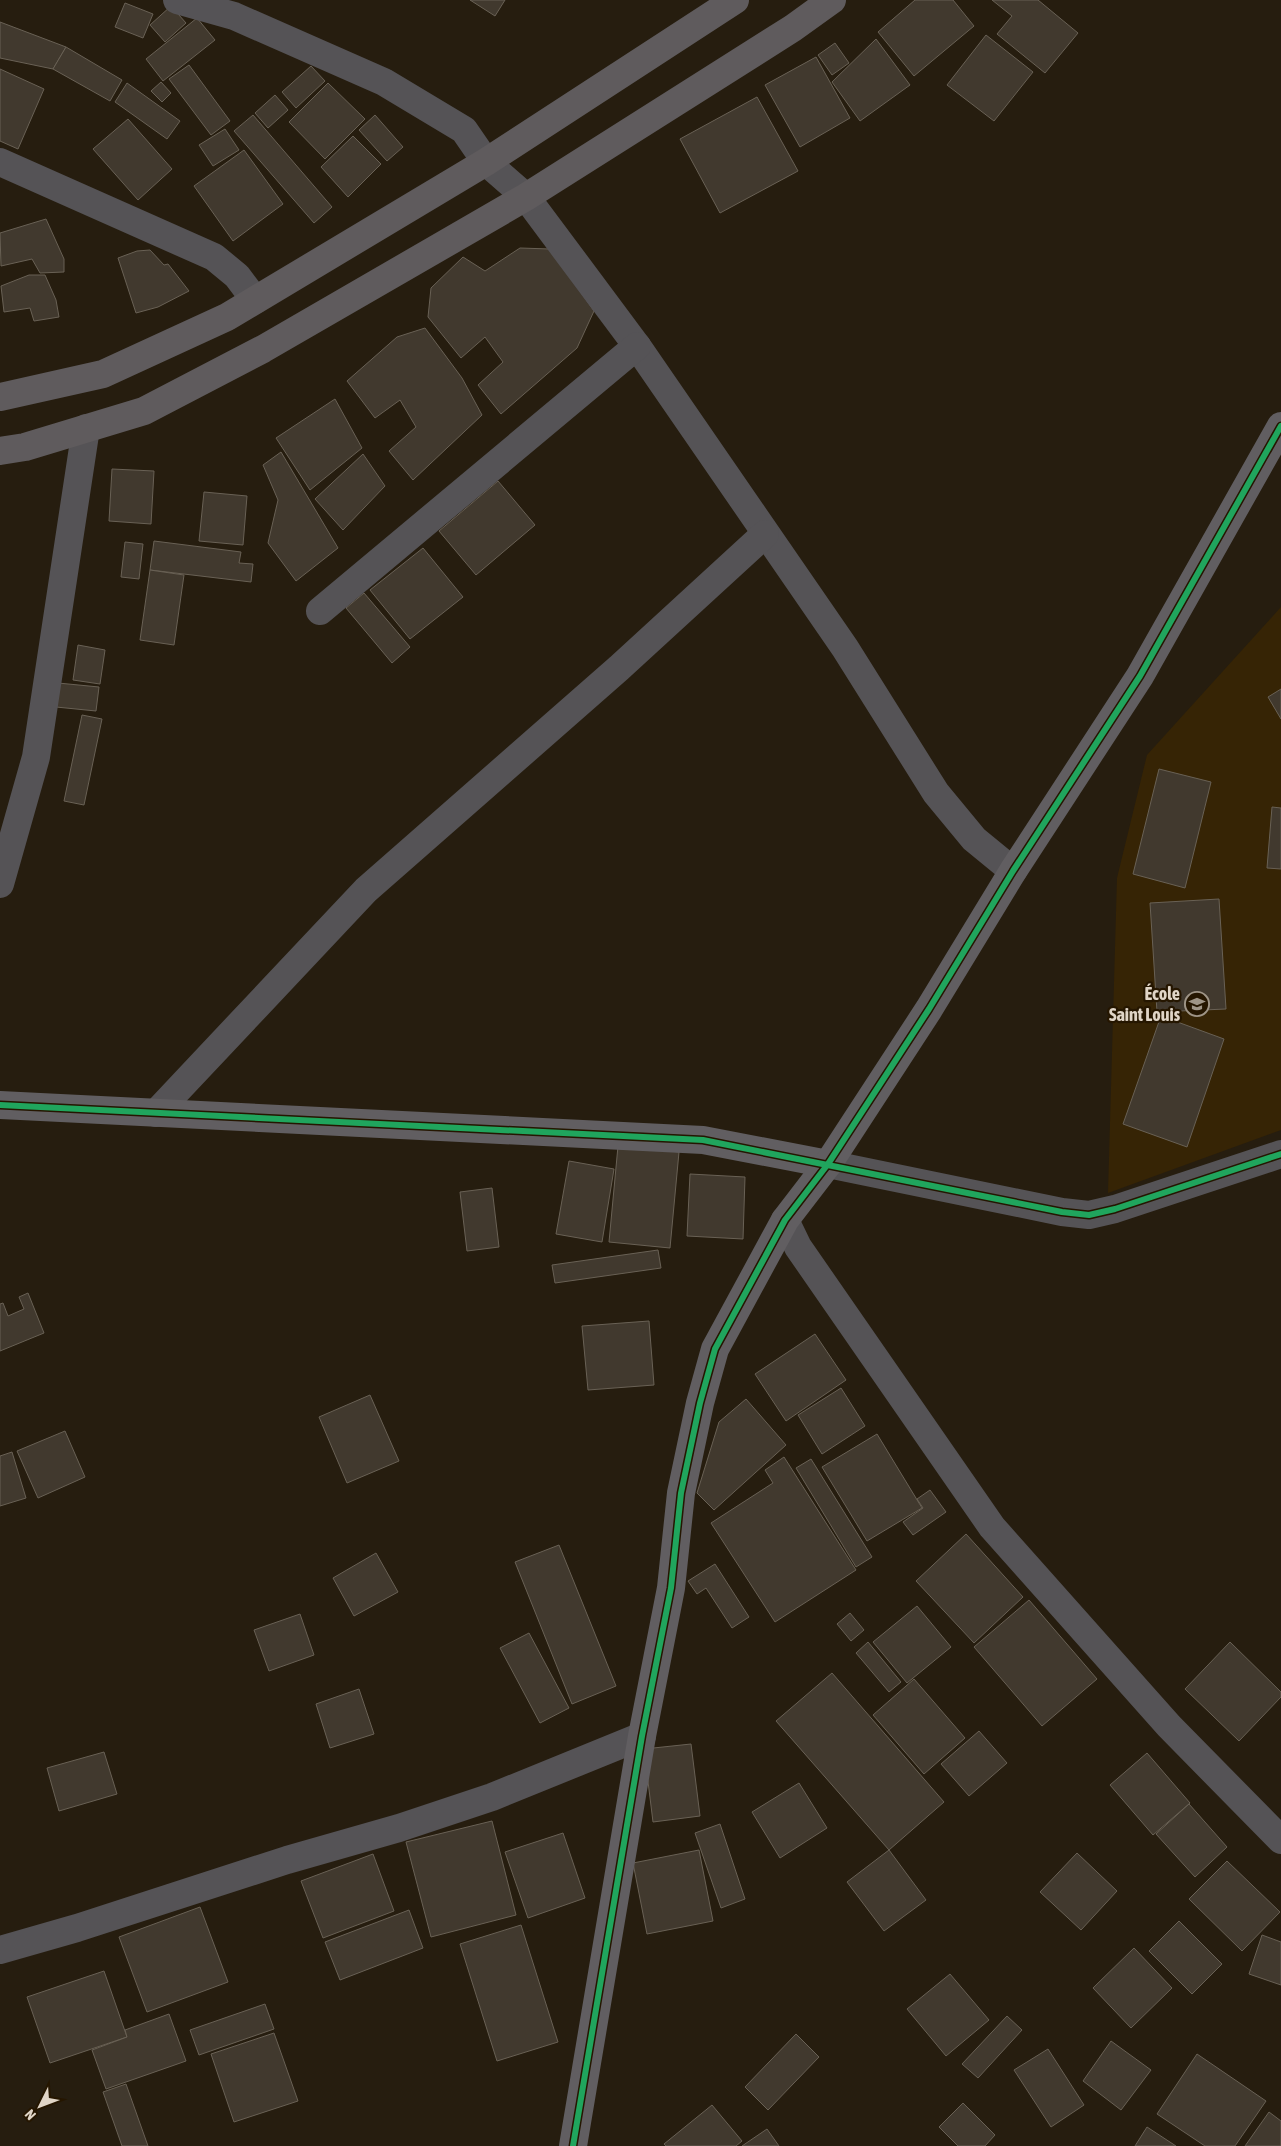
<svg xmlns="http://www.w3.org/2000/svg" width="1281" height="2146" font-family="'Asap Condensed',sans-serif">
<rect width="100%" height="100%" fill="#261d0f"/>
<polygon fill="#362405" points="1281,607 1281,1130 1108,1193 1117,878 1147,755"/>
<g fill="#41392e" stroke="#696155">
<polygon points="470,0 505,0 495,16"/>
<polygon points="915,0 953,0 974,26 914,76 878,32"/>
<polygon points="992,0 1038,0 1078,33 1045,73 997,34 1012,16"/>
<polygon points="125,3 153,14 143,38 115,27"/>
<polygon points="171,6 186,23 165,42 150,25"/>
<polygon points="197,18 215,40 163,81 146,59"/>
<polygon points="0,22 66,47 53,69 0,58"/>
<polygon points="986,35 1033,72 994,121 947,85"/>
<polygon points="876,39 910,85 860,121 832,82"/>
<polygon points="835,43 849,63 832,75 818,55"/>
<polygon points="66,47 122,80 110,101 53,69"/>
<polygon points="816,57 850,118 800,147 765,85"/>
<polygon points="189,65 230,121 211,135 169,79"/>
<polygon points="311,66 325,81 296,108 282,92"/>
<polygon points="0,69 44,89 18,149 0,141"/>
<polygon points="161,82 171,93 162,102 151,91"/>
<polygon points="127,83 180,121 167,139 115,102"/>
<polygon points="328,83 365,119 325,159 289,122"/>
<polygon points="275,95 288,110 268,128 255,113"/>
<polygon points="757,97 798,171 720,213 680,139"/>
<polygon points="253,115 332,207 314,223 234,131"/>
<polygon points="375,115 403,147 387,161 359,130"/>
<polygon points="128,119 172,169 138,200 93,149"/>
<polygon points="225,129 239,150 213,166 199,145"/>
<polygon points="353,136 381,164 348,197 321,167"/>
<polygon points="244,150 283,204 233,241 194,186"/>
<polygon points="46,219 64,259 64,272 40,273 32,259 1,266 0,233"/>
<polygon points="520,248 550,249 594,311 577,348 501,414 478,385 503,362 485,337 461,358 428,317 431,288 463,257 485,271"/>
<polygon points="150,250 164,265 168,264 189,291 158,307 136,313 118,258 137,251"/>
<polygon points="29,275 45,275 56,300 59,317 34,321 30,308 4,312 1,286"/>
<polygon points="425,328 462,378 482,415 413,480 389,451 416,427 400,400 375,418 347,381 397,337"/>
<polygon points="335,399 362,448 310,490 276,438"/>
<polygon points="281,452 338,548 296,581 268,543 278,500 263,465"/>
<polygon points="363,454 385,486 343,530 315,499"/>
<polygon points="112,469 154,471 151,524 109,521"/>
<polygon points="498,481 535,525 476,575 439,531"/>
<polygon points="204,492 247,496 243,545 199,541"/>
<polygon points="154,541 241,552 239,563 253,564 251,582 150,570"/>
<polygon points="125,542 143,544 139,579 121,577"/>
<polygon points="423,548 463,597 410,639 370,590"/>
<polygon points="150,570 184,575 174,645 140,640"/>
<polygon points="364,593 410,647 392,663 346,608"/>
<polygon points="78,645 105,650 100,684 73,680"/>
<polygon points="58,683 99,687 96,711 56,707"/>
<polygon points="1281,689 1281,719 1268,697"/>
<polygon points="82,715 102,719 84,805 64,801"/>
<polygon points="1159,769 1211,782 1185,888 1133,874"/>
<polygon points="1272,807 1281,808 1281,869 1267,868"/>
<polygon points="1219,899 1226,1009 1157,1012 1150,903"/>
<polygon points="1161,1016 1224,1039 1187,1147 1123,1124"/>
<polygon points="618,1146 679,1152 670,1248 609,1242"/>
<polygon points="569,1161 614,1169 602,1242 556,1234"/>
<polygon points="690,1174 745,1177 743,1239 687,1236"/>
<polygon points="492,1188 499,1247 467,1251 460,1192"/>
<polygon points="658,1250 661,1268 555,1283 552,1265"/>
<polygon points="28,1293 44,1333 0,1351 0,1304 3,1303 8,1316 24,1309 19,1297"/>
<polygon points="649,1321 654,1385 588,1390 582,1326"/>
<polygon points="815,1334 846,1380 786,1421 755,1374"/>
<polygon points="841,1388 865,1426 822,1454 798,1415"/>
<polygon points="370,1395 399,1461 347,1483 319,1417"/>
<polygon points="746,1399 786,1445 714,1510 697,1493 719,1422"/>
<polygon points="65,1431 85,1477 38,1498 17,1451"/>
<polygon points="877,1434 922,1508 867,1541 822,1467"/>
<polygon points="12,1452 26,1498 0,1506 0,1456"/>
<polygon points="784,1457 856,1570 775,1622 711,1523 773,1483 765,1470"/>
<polygon points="811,1459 872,1557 856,1567 796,1468"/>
<polygon points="930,1490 946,1512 913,1535 903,1522 923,1508 917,1499"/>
<polygon points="966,1534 1023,1597 974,1643 916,1581"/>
<polygon points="559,1545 616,1686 572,1704 515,1562"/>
<polygon points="376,1553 398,1592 354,1616 333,1578"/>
<polygon points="715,1564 749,1617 732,1628 706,1588 697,1594 688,1581"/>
<polygon points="1029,1600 1097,1679 1042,1726 974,1647"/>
<polygon points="917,1606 951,1647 907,1683 873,1642"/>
<polygon points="850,1613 864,1630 851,1641 837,1624"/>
<polygon points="300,1614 314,1655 269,1671 254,1630"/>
<polygon points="529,1633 569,1708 540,1723 500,1648"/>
<polygon points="868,1642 901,1682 889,1692 856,1653"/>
<polygon points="1230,1642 1281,1692 1281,1697 1239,1741 1185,1689"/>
<polygon points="832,1673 944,1802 889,1850 776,1721"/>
<polygon points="914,1679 965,1738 924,1774 873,1715"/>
<polygon points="359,1689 374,1734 330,1748 316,1704"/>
<polygon points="979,1731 1007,1763 969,1796 941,1764"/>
<polygon points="691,1744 700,1816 653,1822 644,1749"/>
<polygon points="104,1752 117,1794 59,1811 47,1768"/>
<polygon points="1147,1753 1190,1803 1153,1835 1110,1785"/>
<polygon points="799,1783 827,1828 780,1858 752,1812"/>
<polygon points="1189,1804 1227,1847 1195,1877 1156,1834"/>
<polygon points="492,1821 516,1915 431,1937 406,1842"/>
<polygon points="720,1824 745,1899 721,1908 695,1833"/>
<polygon points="563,1833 585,1898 528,1918 505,1852"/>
<polygon points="699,1850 713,1921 647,1934 633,1863"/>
<polygon points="889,1850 926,1900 884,1931 847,1882"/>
<polygon points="1077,1853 1117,1891 1081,1930 1040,1892"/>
<polygon points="373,1854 394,1911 323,1938 301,1881"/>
<polygon points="1227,1861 1280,1912 1242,1951 1189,1899"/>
<polygon points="200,1907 228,1982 147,2012 119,1937"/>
<polygon points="409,1910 423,1948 340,1980 325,1942"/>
<polygon points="1179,1921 1222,1964 1192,1994 1149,1951"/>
<polygon points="521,1925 558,2042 497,2061 460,1944"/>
<polygon points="1262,1935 1281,1942 1281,1985 1249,1974"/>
<polygon points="1134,1948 1172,1988 1131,2028 1093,1988"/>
<polygon points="104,1971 127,2037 50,2063 27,1997"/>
<polygon points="950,1974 989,2020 946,2056 907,2009"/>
<polygon points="265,2004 274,2029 199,2055 190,2030"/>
<polygon points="169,2014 186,2061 106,2089 92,2050 127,2037 125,2030"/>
<polygon points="1007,2016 1022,2030 978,2078 962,2064"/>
<polygon points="274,2033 298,2101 234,2122 211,2054"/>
<polygon points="796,2034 819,2057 768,2110 745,2087"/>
<polygon points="1111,2041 1151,2070 1121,2110 1083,2081"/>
<polygon points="1048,2049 1084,2105 1051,2127 1014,2070"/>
<polygon points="1197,2054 1266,2101 1235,2146 1205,2146 1157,2114"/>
<polygon points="126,2084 148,2146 122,2146 103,2092"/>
<polygon points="963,2103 995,2135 985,2146 958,2146 939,2127"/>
<polygon points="712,2105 742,2141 736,2146 666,2146 664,2144"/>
<polygon points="1269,2112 1281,2121 1281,2146 1245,2146"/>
<polygon points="1147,2127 1176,2146 1135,2146"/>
<polygon points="767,2129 779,2146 742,2146"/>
</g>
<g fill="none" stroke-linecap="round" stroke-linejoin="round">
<g stroke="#555356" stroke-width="28">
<polyline points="177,0 234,16 384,82 464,130 486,162 526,197 637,346 845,648 936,793 974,839 1013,871"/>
<polyline points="0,162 214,257 237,276 255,300"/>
<polyline points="320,611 637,346"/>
<polyline points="0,884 36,757 86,428"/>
<polyline points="156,1113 366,890 619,668 765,534"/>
<polyline points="828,1164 1062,1212 1089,1215 1115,1209 1281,1154"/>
<polyline points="785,1220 798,1247 992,1527 1169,1726 1281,1840"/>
<polyline points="0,1950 77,1928 287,1860 399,1828 492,1797 642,1736"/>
</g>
<g stroke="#615e61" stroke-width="28">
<polyline points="0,1105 703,1140 828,1164"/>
<polyline points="573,2146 642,1736 671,1588 681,1493 700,1403 715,1349 785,1220 828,1164 929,1009 1013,871 1140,676 1281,426"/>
</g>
<g stroke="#5f5b5d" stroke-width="28">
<polyline points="0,397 103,374 227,317 486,162 735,0"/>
<polyline points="0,451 25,447 144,411 263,349 526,197 793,28 832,0"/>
</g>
<defs>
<g id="cycleway">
<polyline points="0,1105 703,1140 1062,1212 1089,1215 1115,1209 1281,1154"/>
<polyline points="573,2146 642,1736 671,1588 681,1493 700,1403 715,1349 785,1220 828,1164 929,1009 1013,871 1140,676 1281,426"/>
</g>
</defs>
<use href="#cycleway" stroke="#251600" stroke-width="9"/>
<use href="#cycleway" stroke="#20a55d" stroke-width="6"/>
</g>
<defs>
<symbol id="school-ring" viewBox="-11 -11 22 22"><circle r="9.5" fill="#251600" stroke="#9f9587" stroke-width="1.5"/><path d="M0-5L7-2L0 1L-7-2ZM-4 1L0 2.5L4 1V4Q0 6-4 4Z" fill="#9f9587"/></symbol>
</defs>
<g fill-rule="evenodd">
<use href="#school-ring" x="1183" y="990" width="28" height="28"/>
</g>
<g text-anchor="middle" stroke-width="4.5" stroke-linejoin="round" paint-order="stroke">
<g font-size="18" font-weight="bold" fill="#e0d5c7" stroke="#251600" text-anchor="end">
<text x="1180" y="1000">École<tspan x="1180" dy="21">Saint Louis</tspan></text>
</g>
</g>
<g transform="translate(40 2106) rotate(228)" stroke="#251600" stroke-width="4" paint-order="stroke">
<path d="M0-4L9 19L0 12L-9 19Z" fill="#e0d5c7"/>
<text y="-8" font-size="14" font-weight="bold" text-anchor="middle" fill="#e0d5c7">N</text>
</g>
</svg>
